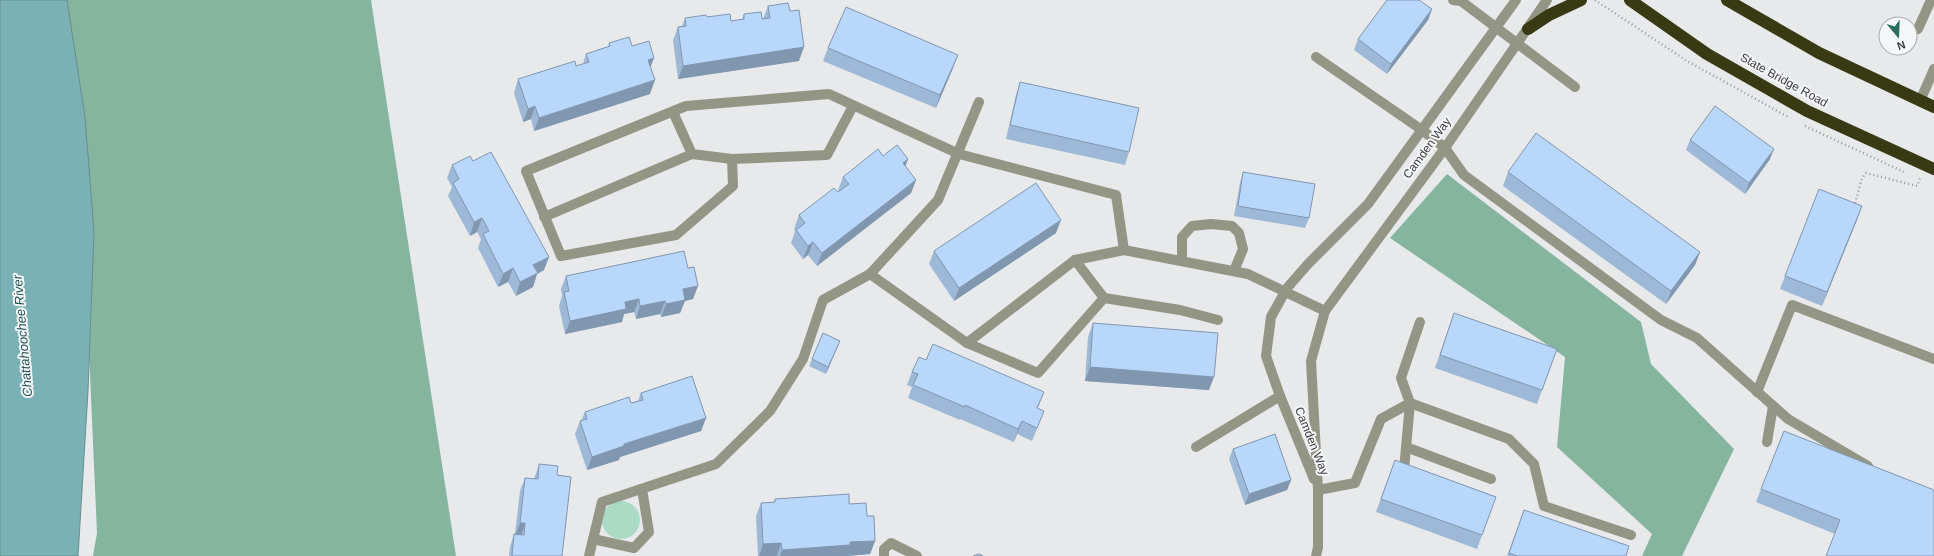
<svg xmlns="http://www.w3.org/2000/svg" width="1934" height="556" font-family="Arial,sans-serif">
<rect width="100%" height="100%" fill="#e7e9eb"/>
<circle fill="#acdbc5" cx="621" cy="520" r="19"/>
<g fill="#86b59f">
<polygon points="49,0 371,0 456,556 93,556 97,533 86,282"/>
<polygon points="1447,174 1641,322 1651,364 1734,449 1682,556 1642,556 1652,534 1557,447 1565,357 1390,238"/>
</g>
<polygon fill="#79b1b5" stroke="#678e91" points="0,0 67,0 85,117 94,232 88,391 78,556 0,556"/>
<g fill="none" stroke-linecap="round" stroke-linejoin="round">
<g stroke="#97989a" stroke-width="2.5" stroke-dasharray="1 3" stroke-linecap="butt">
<polyline points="1595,0 1687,61 1790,118"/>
<polyline points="1805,126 1904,172"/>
<polyline points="1854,207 1862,178 1866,173 1917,186 1920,178"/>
</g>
<g stroke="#939684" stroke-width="10">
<polyline points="1453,0 1461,1 1575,87"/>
<polyline points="1918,29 1931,0"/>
<polyline points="1316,57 1422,130 1445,148 1464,175 1661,320 1697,338 1788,419 1868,466"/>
<polyline points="1920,101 1934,69"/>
<polyline points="979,102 938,200 870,274 967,343 1075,260 1124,250"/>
<polyline points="853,106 827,155 732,159 733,186 676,235 561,256 526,171 686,106 829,94 959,154 1116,195 1124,250 1248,274 1325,311"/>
<polyline points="673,112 692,154 732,159"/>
<polyline points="544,217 692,154"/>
<polyline points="1182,261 1182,237 1192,226 1211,224 1232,226 1239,233 1243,249 1234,271"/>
<polyline points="1104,298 1180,310 1218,320"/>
<polyline points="967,343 1038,373 1104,298 1075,260"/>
<polyline points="1757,392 1792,305 1934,359"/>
<polyline points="1767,442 1773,406"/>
<polyline points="1196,447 1280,396"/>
<polyline points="1406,447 1491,479"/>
<polyline points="1404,470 1410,403 1401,378 1420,322"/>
<polyline points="1314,479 1280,396 1266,356 1271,317 1287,288 1308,264 1368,204 1516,0"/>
<polyline points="1318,490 1355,483 1381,419 1410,403 1509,439 1534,464 1544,506 1631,535"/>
<polyline points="593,539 634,548 649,532 642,489"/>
<polyline points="589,556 602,502 716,464 770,411 803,359 823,300 870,274"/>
<polyline points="884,556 884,549 891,543 917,556"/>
<polyline points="1316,556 1318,547 1318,490 1311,361 1325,311 1445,148 1547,0"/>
</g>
<g stroke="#373a13" stroke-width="12">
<polyline points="1630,0 1707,54 1807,111 1934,169"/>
<polyline points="1727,0 1819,53 1934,107"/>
<polyline points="1528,29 1549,15 1581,0"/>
</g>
</g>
<g fill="#9eb9d7">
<polygon points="768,6 790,11 799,61 678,79 673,40 678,27 682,26 685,18 707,17 731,21 742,19 744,14 763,19"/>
<polygon points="1432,9 1428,20 1387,74 1354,50 1358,39"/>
<polygon points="609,43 632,46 650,68 650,94 534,131 531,119 523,122 514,93 518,79 583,64 586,54 608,47"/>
<polygon points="828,48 953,68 936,108 823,61"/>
<polygon points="1020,82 1129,152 1125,165 1006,139 1016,95"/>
<polygon points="1690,140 1770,159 1745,194 1686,150"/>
<polygon points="883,156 908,159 905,166 916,180 911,193 817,266 808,255 803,259 791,243 795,231 794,229 799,215 839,191 838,190 843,177"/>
<polygon points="473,161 544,270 537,274 533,287 516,296 508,282 498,287 478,248 481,239 477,232 470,236 448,196 452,187 447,178 452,165"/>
<polygon points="1243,172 1309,218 1305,228 1234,216 1240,183"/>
<polygon points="1508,172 1700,252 1695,265 1666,304 1503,186"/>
<polygon points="1857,220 1822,306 1780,289 1785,276"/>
<polygon points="1056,233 954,301 929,264 934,251"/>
<polygon points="566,276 693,299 685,301 680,313 661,317 660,314 636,319 634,312 624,314 622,322 565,334 559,306 562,296 561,289"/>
<polygon points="1454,313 1557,349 1537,404 1435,368"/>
<polygon points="1093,323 1209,390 1085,381 1088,337"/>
<polygon points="837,348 826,374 809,366 812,359"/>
<polygon points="912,372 1038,408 1039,424 1032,441 1017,434 1014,442 960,419 960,420 908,398 912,387 907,385"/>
<polygon points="641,393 706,418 701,431 620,457 619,460 587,470 575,434 580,421 581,421 585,412 631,403 638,401"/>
<polygon points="1233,449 1291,480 1287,490 1245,505 1229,459"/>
<polygon points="1395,460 1496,497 1477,549 1376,512"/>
<polygon points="539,464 557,475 562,556 509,556 510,547 514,534 515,534 520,491 525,478 534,479"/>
<polygon points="1761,489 1934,490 1835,534 1756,502"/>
<polygon points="775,499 849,504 875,541 870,554 846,556 758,556 756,516 761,503 774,502"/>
<polygon points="1524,510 1626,556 1507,556"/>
</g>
<g fill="#8196af">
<polygon points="1432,9 1428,20 1387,74 1391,64"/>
<polygon points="804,47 799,61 678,79 683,66"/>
<polygon points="958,55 953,68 936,108 940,95"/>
<polygon points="654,58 649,71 648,60"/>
<polygon points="655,80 650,94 534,131 539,118"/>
<polygon points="535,106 531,119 523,122 528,109"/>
<polygon points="1774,149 1770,159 1745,194 1749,183"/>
<polygon points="908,159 903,173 903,163"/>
<polygon points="916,180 911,193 817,266 822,253"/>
<polygon points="1862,206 1857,220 1822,306 1827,292"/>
<polygon points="482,218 477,232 470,236 474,222"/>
<polygon points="1061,220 1056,233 954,301 959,288"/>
<polygon points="813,242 808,255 803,259 808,246"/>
<polygon points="1700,252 1695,265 1666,304 1671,291"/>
<polygon points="549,257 544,270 537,274 533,287 516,296 520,282 533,265"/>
<polygon points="513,268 508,282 498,287 503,274"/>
<polygon points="698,286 693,299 685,301 680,313 661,317 666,304 683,289"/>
<polygon points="639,299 634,312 624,314 622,322 565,334 570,321 625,302"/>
<polygon points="665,301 660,314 636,319 640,306"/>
<polygon points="840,341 837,348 826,374 828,367"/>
<polygon points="1090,367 1214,377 1209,390 1085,381"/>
<polygon points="1044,392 1039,405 1032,421 1037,408"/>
<polygon points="706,418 701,431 620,457 619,460 587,470 592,457 624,444"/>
<polygon points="1022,421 1017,434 1014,442 1018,429"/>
<polygon points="1291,480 1287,490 1245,505 1249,494"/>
<polygon points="520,523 525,523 521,536 515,536"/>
<polygon points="875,541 870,554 846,556 780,556 782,550 850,542"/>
<polygon points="781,543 777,556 759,556 763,544"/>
</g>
<g fill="#b8d7fa" stroke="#8196af">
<polygon points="1387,0 1419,0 1432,9 1391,64 1358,39"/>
<polygon points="788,3 790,11 799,10 804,47 683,66 678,27 686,26 685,18 706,15 707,17 730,14 731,21 744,19 744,14 761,12 762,19 770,18 768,6"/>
<polygon points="846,7 958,55 940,95 828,48"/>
<polygon points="629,37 632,46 649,41 654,58 648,60 655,80 539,118 535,106 528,109 518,79 575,61 576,66 589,62 586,54 610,46 609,43"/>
<polygon points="1020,82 1139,108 1129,152 1010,125"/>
<polygon points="1715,106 1774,149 1749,183 1690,140"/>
<polygon points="1536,133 1700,252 1671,291 1508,172"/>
<polygon points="897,145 908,159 903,163 916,180 822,253 813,242 808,246 796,230 805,223 799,215 834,188 838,192 849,184 843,177 878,149 883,156"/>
<polygon points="491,152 549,257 533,265 538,273 520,282 513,268 503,274 483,234 489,231 482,218 474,222 453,183 459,179 452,165 470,156 473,161"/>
<polygon points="1243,172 1315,184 1309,218 1238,206"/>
<polygon points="1036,183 1061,220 959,288 934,251"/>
<polygon points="1819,189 1862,206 1827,292 1785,276"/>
<polygon points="684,251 688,268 694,267 698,286 683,289 685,300 666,304 665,301 640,306 639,299 625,302 626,309 570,321 564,292 569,291 566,276"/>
<polygon points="1454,313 1557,349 1542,390 1440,355"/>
<polygon points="1093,323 1218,333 1214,377 1090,367"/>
<polygon points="823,333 840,341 828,367 812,359"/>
<polygon points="933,344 1044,392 1037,408 1044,411 1037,428 1022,421 1018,429 965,405 965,407 913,385 918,374 912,372 919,357 926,360"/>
<polygon points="692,376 706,418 624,444 624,446 592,457 580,421 587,419 585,412 629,397 631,403 643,400 641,393"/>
<polygon points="1784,431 1934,490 1934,556 1826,556 1840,520 1761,489"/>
<polygon points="1275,434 1291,480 1249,494 1233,449"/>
<polygon points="1395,460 1496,497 1482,535 1381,499"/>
<polygon points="539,464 558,466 557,475 571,477 562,556 512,556 514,534 524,535 525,523 520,523 525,478 538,479"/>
<polygon points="849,494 849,504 866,503 867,516 874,516 875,541 850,542 850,545 782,550 781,543 763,544 761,503 775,502 775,499"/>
<polygon points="1524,510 1629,546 1626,556 1517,556 1509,553"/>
<polygon points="979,554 983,556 973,556"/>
</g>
<g text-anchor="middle" stroke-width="4" stroke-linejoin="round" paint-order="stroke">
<g font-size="12" fill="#3c3d3e" stroke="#f5f6f8">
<text transform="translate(1784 80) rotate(29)" y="4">State Bridge Road</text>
<text transform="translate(1427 148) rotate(-54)" y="4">Camden Way</text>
<text transform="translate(1312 441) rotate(68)" y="4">Camden Way</text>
</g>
<g font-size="13" font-style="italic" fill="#1e5054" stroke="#f5f6f8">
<text transform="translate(22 336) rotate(-95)" y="5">Chattahoochee River</text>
</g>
</g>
<g transform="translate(1898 36) rotate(161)"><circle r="19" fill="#f5f6f8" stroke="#abacae"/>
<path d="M0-3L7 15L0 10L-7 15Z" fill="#296d5f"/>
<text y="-6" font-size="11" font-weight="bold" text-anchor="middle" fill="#3c3d3e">N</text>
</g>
</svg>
